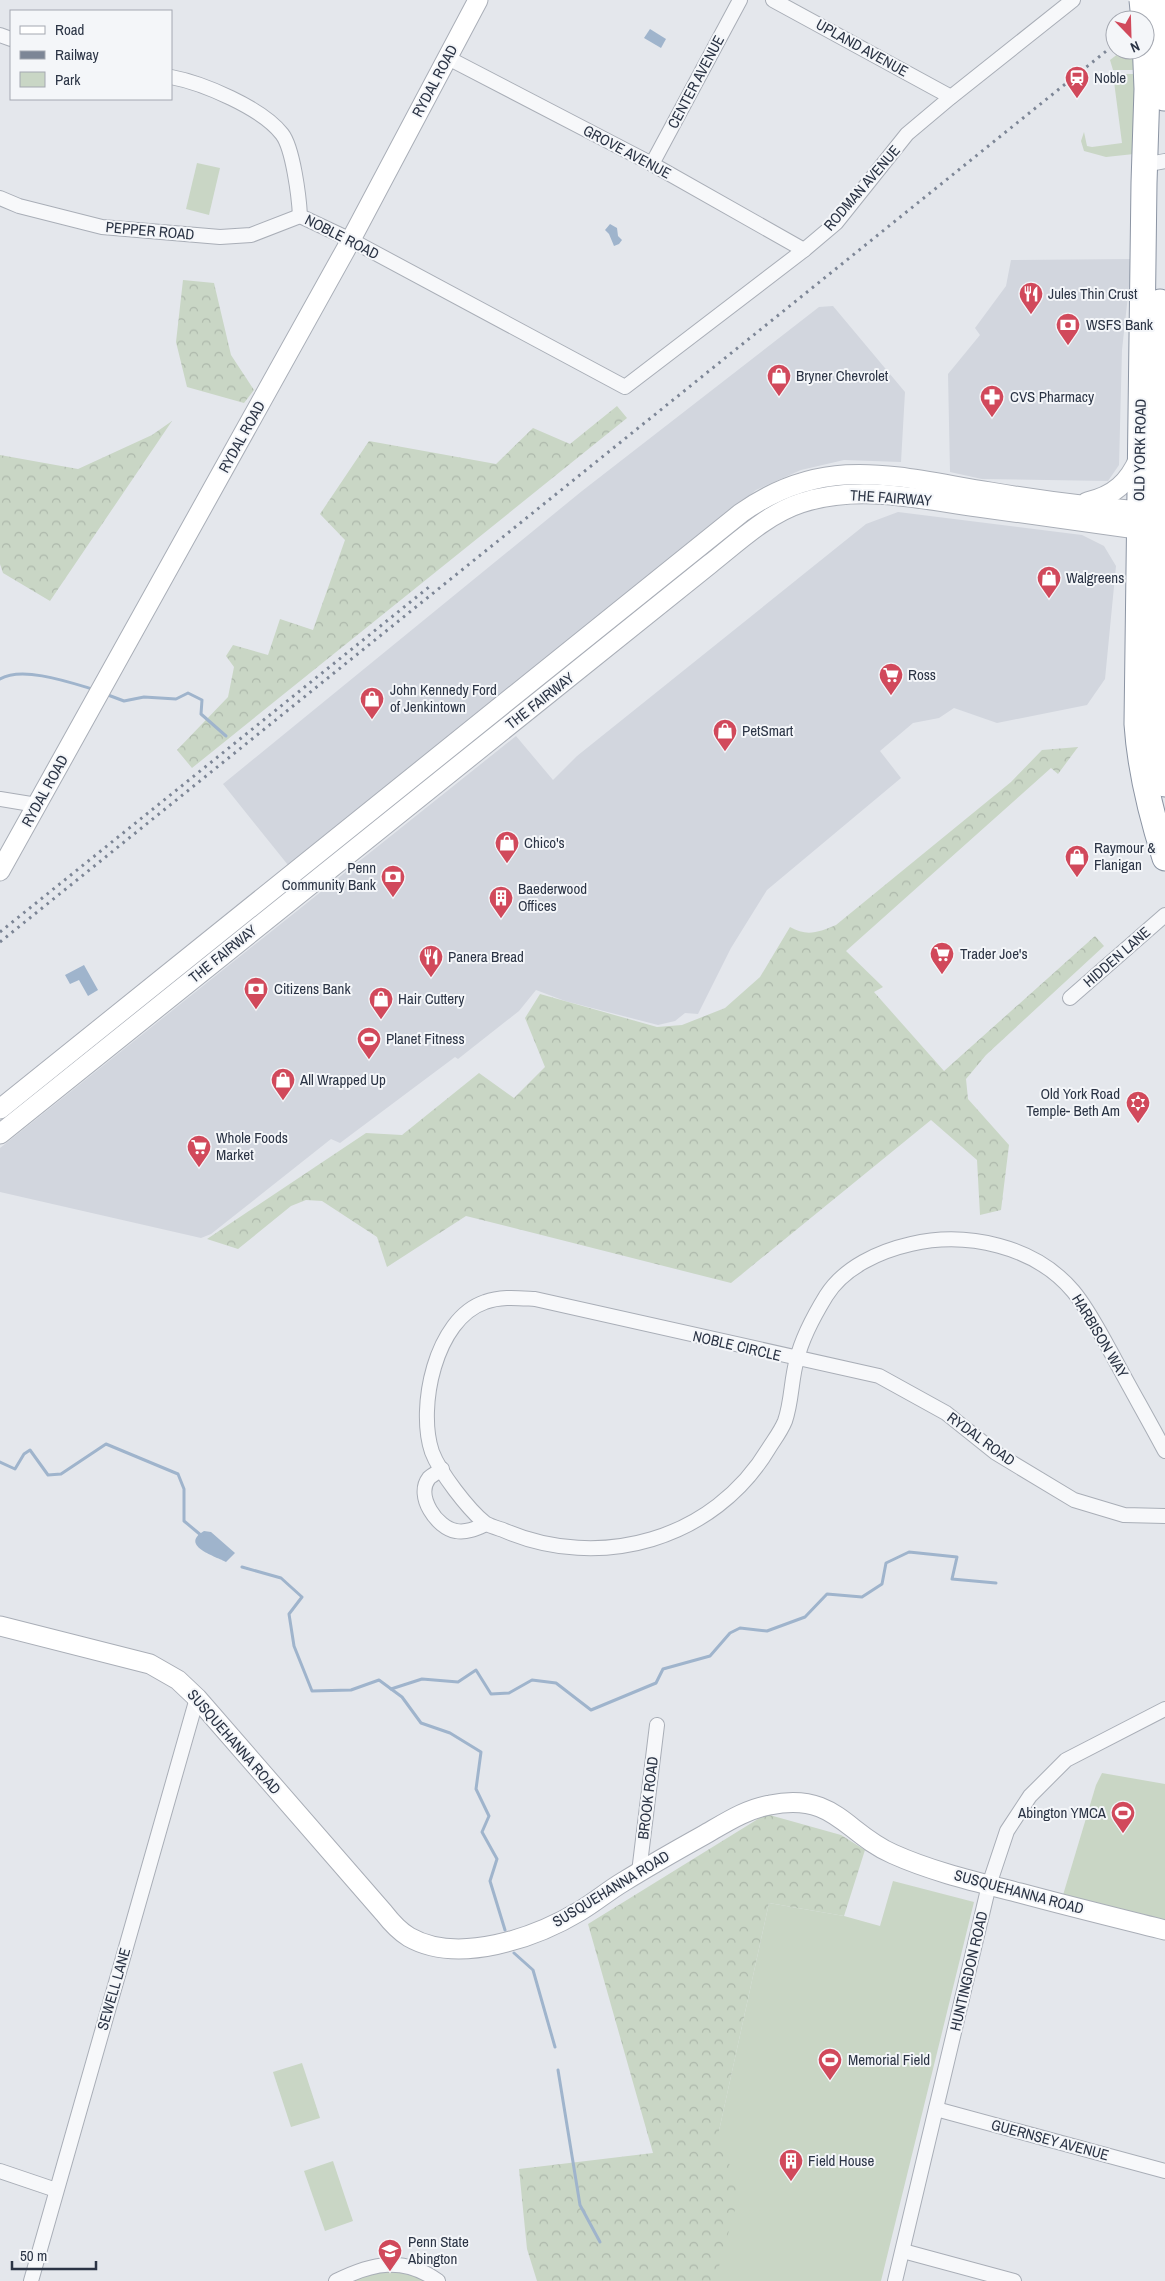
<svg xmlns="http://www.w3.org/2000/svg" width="1165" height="2281" font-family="'Archivo Narrow',sans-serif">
<defs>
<pattern id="forest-crowns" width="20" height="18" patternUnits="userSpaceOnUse" patternTransform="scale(1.25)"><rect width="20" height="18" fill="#c9d6c5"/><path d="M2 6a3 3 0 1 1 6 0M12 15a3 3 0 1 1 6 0" fill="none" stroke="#adb8ab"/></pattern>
</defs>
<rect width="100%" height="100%" fill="#e4e7ec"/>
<g fill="#d2d6de">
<polygon points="1132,259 1122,350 1119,465 1108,481 982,479 950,472 948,374 980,335 975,328 1006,286 1011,260"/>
<polygon points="833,306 905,392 901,462 844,460 801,470 756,490 292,870 223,784 582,491 819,307"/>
<polygon points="898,512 1082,535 1104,546 1116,566 1105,679 1087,705 997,723 954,708 939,718 913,723 880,751 901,778 767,890 731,948 698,1014 685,1013 675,1021 658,1025 565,1001 536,990 519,1011 458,1059 455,1057 340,1143 331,1139 211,1234 201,1238 0,1192 0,1148 516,736 553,780 577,756 866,524"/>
</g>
<g fill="#c9d6c5">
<polygon points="1123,50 1134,50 1135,70 1113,70 1110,60"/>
<polygon points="1113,74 1135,74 1134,154 1106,157 1084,151 1081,141 1084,132 1087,146 1092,147 1122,143"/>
<polygon points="197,163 220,168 209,215 186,209"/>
<polygon points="576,657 578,659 457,755 457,753"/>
<polygon points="1102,1773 1165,1784 1165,1921 1063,1895 1096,1785"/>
<polygon points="893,1881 974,1902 881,2281 686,2281 769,1903 844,1916 880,1926"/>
<polygon points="302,2063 320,2118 291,2127 273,2072"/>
<polygon points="333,2161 353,2221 325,2231 304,2171"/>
<polygon points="379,2271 403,2271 428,2281 349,2281"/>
</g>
<g fill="url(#forest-crowns)">
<polygon points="183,280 214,283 231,355 254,390 244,403 187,387 176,342"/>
<polygon points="617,406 627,418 192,768 177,750 228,697 234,667 226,656 233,645 268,655 280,619 313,630 345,540 320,514 369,441 496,464 533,428 570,444"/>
<polygon points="172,421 50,601 3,573 0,564 0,455 78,469 152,435"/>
<path d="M1078,747L1058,774L1051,768L846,951L883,987L874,992L944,1071L1095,936L1104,946L986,1055L966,1079L968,1099L1009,1145L1001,1210L980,1215L977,1160L931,1120L731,1283L466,1216L387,1267L377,1237L322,1201L306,1200L291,1206L238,1249L207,1239L366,1133L402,1135L479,1073L514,1098L545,1067L525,1018L540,994L657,1027L682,1025L725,1008L760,977L790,927C807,937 819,932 836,925L1011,782L1042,750Z"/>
<polygon points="766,1814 841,1835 865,1850 844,1916 769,1903 719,2131 739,2195 715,2281 537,2281 527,2249 519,2169 653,2153 588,1924"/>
</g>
<g fill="#9fb4cc">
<polygon points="650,29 666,39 661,48 644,38"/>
<polygon points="610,224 617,228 618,236 622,240 619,244 614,246 609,234 605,230"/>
<polygon points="84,965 98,990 88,996 79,980 70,984 65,975"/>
<path d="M204,1531L211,1532L235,1553L226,1562C218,1557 178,1546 204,1531Z"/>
</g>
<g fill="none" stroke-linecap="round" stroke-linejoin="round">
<g stroke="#9fb4cc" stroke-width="3">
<path d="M0,679C22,666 69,682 92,689"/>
<polyline points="108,695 124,701 144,697 176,699 188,693 202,700 201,714 226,736"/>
<polyline points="0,1462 15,1469 24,1454 30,1450 48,1475 61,1474 106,1444 178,1474 184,1489 184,1521 202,1536"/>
<polyline points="242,1567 281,1578 302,1597 289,1614 294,1646 312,1691 351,1690 379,1680 402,1697 421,1723 450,1733 481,1752 476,1789 489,1816 482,1832 497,1859 490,1881 505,1930"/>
<polyline points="391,1689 422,1679 458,1682 476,1670 491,1694 509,1693 532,1680 556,1683 591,1710 656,1683 663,1669 710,1656 730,1633 740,1628 767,1631 805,1617 827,1594 862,1597 882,1584 886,1563 909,1552 957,1557 952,1579 996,1583"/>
<polyline points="514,1953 533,1970 555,2047"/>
<polyline points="558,2070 580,2205 600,2242"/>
</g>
<defs>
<g id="street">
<polyline points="773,0 951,97"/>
<polyline points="0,35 11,39"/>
<polyline points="448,58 652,164 804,250"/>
<path d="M171,77C203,83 262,108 282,134C293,148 299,197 300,216L351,240L625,387L804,250L836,223L907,134L951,97L1073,0"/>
<polyline points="652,164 740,0"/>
<polyline points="1144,165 1165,161"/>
<polyline points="0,198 19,206 102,227 220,237 251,235 300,216"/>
<polyline points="0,799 37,805"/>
<polyline points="1070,998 1165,915"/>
<path d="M1165,1451C1148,1419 1130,1388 1113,1356C1101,1335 1089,1310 1073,1291C1035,1246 967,1231 911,1244C880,1251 844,1267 826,1296C815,1314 802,1338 797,1359C791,1379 792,1401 785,1421C781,1431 774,1440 769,1448C714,1540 600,1572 503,1530C497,1528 490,1526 485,1523C468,1509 440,1473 432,1452C417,1408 435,1319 485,1302C501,1296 518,1298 535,1299L879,1376L946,1413L996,1453L1074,1500L1124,1515L1165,1516"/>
<path d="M442,1469C438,1472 432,1475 429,1478C415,1496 437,1528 456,1531C467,1533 477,1528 486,1524"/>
<polyline points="639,1872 657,1725"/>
<polyline points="936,2109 1165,2171"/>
<polyline points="0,2171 56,2190"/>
<polyline points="903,2251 1014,2281"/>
<polyline points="31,2281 197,1698"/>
<path d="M336,2281C372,2263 403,2256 438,2281"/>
<polyline points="895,2281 989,1885 1007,1831 1030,1796 1066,1760 1165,1709"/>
</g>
<g id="secondary">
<path d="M1087,502C1114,496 1129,482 1139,458"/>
<polyline points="0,871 346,249 478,0"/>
<path d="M0,1109L741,513C826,453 896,477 990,492C1043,501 1099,508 1153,512"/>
<path d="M0,1134L710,564C738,542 767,514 801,503C859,484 919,499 978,507C1035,515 1093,523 1151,531"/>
<path d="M0,1626L150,1664L178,1680L197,1698L384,1913C391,1922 399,1931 409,1937C458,1965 535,1938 580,1911C595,1902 608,1891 623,1882C649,1866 677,1850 704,1835C725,1823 746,1809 770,1805C835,1792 845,1833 893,1854C933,1872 977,1882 1020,1893C1068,1906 1117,1918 1165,1930"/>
</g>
<g id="highway">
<path d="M1145,39L1147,89L1144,183L1137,724C1140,770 1151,814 1165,858"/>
<polyline points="1164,98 1164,28"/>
<polyline points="1160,302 1160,722 1165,784"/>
</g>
</defs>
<use href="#street" stroke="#a9aeb7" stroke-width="16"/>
<use href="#secondary" stroke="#a9aeb7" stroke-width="21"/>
<use href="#highway" stroke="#8b94a3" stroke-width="27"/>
<use href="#street" stroke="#f7f8fa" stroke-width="14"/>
<use href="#secondary" stroke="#fff" stroke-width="19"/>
<use href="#highway" stroke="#fff" stroke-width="25"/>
<g stroke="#7d8696" stroke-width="3" stroke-dasharray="2.5 5" stroke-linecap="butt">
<polyline points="1135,20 1160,0"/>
<polyline points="0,932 429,587"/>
<polyline points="0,942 1115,44"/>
</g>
<defs>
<g id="highway-bridge">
<polyline points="1142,0 1144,20"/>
<polyline points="1161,0 1164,28"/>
</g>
</defs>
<use href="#highway-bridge" stroke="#8b94a3" stroke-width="27" stroke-linecap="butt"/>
<use href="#highway-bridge" stroke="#fff" stroke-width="25"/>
</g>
<defs>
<symbol id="station-pin" viewBox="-11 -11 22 30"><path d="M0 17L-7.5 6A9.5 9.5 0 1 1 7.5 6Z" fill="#d1495b" stroke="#f4f6f9"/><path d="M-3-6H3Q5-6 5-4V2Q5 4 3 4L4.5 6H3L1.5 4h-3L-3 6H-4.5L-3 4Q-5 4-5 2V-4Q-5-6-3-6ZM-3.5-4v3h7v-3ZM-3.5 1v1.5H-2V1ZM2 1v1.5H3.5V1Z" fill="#fff"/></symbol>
<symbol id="restaurant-pin" viewBox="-11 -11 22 30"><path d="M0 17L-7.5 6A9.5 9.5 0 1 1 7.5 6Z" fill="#d1495b" stroke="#f4f6f9"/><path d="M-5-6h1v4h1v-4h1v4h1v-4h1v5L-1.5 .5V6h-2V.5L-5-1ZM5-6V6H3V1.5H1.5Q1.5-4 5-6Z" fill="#fff"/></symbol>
<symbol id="bank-pin" viewBox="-11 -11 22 30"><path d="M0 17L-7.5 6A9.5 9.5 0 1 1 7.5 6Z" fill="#d1495b" stroke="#f4f6f9"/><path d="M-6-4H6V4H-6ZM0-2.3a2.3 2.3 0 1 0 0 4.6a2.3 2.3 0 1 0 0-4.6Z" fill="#fff"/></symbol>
<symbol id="shop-pin" viewBox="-11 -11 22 30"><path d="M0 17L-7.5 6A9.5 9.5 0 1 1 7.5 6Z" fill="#d1495b" stroke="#f4f6f9"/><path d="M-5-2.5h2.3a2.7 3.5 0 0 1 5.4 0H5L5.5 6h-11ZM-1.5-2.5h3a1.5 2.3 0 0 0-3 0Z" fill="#fff"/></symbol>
<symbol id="pharmacy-pin" viewBox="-11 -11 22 30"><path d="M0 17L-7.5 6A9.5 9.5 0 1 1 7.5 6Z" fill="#d1495b" stroke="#f4f6f9"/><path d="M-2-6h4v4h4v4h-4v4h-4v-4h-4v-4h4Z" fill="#fff"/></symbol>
<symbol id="supermarket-pin" viewBox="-11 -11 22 30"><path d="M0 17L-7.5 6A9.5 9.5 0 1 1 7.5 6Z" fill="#d1495b" stroke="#f4f6f9"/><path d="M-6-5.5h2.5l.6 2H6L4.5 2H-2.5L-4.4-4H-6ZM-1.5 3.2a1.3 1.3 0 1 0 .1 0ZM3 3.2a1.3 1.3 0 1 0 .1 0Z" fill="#fff"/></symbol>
<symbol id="building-pin" viewBox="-11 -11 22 30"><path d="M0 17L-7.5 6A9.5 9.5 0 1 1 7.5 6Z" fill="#d1495b" stroke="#f4f6f9"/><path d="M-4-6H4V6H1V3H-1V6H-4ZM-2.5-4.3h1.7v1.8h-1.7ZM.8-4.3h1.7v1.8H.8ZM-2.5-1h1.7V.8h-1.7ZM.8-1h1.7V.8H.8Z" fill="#fff"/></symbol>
<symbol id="stadium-pin" viewBox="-11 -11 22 30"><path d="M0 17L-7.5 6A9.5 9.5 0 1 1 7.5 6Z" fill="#d1495b" stroke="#f4f6f9"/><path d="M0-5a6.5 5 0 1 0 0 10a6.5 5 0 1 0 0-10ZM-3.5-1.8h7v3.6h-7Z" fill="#fff"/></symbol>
<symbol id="synagogue-pin" viewBox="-11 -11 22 30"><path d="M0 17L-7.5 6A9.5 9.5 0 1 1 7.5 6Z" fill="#d1495b" stroke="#f4f6f9"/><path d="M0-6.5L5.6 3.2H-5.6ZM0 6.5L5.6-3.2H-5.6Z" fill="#fff"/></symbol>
<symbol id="university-pin" viewBox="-11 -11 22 30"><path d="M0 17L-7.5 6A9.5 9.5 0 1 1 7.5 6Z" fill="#d1495b" stroke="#f4f6f9"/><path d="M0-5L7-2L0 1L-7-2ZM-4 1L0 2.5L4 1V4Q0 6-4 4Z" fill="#fff"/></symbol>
</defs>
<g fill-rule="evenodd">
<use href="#station-pin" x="1063" y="64" width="28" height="38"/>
<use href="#restaurant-pin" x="1017" y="280" width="28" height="38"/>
<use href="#bank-pin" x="1054" y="311" width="28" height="38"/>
<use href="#shop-pin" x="765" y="362" width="28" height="38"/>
<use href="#pharmacy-pin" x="978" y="383" width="28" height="38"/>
<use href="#shop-pin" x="1035" y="564" width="28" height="38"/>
<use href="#supermarket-pin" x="877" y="661" width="28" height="38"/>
<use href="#shop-pin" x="358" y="685" width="28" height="38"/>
<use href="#shop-pin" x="711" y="717" width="28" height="38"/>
<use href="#shop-pin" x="493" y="829" width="28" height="38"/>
<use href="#shop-pin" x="1063" y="843" width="28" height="38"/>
<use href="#bank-pin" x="379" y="863" width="28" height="38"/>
<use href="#building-pin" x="487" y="884" width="28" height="38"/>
<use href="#supermarket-pin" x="928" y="940" width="28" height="38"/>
<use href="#restaurant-pin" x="417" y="943" width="28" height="38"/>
<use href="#bank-pin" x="242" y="975" width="28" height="38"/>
<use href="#shop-pin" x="367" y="985" width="28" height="38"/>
<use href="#stadium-pin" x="355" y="1025" width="28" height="38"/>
<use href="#shop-pin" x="269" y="1066" width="28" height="38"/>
<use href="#synagogue-pin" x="1124" y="1089" width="28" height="38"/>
<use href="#supermarket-pin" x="185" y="1133" width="28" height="38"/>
<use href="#stadium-pin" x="1109" y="1799" width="28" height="38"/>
<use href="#stadium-pin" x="816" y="2046" width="28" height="38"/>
<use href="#building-pin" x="777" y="2147" width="28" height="38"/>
<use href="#university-pin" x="376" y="2237" width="28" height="38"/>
</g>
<g text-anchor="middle" stroke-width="4" stroke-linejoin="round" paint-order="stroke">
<g font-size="15" fill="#2b3445" stroke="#f4f6f9">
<text transform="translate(862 48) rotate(29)" y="5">UPLAND AVENUE</text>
<text transform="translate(435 81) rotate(-62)" y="5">RYDAL ROAD</text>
<text transform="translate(696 82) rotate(-62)" y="5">CENTER AVENUE</text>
<text transform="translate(627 152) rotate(28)" y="5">GROVE AVENUE</text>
<text transform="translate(862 188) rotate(-49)" y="5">RODMAN AVENUE</text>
<text transform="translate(150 231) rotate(5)" y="5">PEPPER ROAD</text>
<text transform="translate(342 237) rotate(27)" y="5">NOBLE ROAD</text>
<text transform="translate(242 437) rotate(-61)" y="5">RYDAL ROAD</text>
<text transform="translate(1140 450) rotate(-89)" y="5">OLD YORK ROAD</text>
<text transform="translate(891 498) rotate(4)" y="5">THE FAIRWAY</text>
<text transform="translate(540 701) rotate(-38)" y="5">THE FAIRWAY</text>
<text transform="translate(45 791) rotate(-61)" y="5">RYDAL ROAD</text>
<text transform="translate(223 954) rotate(-39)" y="5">THE FAIRWAY</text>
<text transform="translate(1117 957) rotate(-41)" y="5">HIDDEN LANE</text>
<text transform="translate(1100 1336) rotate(59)" y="5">HARBISON WAY</text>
<text transform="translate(737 1346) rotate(13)" y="5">NOBLE CIRCLE</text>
<text transform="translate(981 1439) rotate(36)" y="5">RYDAL ROAD</text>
<text transform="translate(234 1742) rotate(49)" y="5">SUSQUEHANNA ROAD</text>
<text transform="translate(648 1798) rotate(-83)" y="5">BROOK ROAD</text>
<text transform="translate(611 1889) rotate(-31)" y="5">SUSQUEHANNA ROAD</text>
<text transform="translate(1019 1892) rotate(15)" y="5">SUSQUEHANNA ROAD</text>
<text transform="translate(969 1971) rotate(-77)" y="5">HUNTINGDON ROAD</text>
<text transform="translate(114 1989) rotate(-74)" y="5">SEWELL LANE</text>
<text transform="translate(1050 2140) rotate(15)" y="5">GUERNSEY AVENUE</text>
</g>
<g font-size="15" fill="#2b3445" stroke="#f4f6f9" text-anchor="start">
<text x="1094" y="83">Noble</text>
<text x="1048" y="299">Jules Thin Crust</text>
<text x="1086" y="330">WSFS Bank</text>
<text x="796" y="381">Bryner Chevrolet</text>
<text x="1010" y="402">CVS Pharmacy</text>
<text x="1066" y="583">Walgreens</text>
<text x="908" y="680">Ross</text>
<text x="390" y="695">John Kennedy Ford<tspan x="390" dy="17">of Jenkintown</tspan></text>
<text x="742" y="736">PetSmart</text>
<text x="524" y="848">Chico's</text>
<text x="1094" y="853">Raymour &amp;<tspan x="1094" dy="17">Flanigan</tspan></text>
<text x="376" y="873" text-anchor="end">Penn<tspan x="376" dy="17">Community Bank</tspan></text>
<text x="518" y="894">Baederwood<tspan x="518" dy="17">Offices</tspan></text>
<text x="960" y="959">Trader Joe's</text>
<text x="448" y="962">Panera Bread</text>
<text x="274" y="994">Citizens Bank</text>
<text x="398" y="1004">Hair Cuttery</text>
<text x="386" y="1044">Planet Fitness</text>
<text x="300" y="1085">All Wrapped Up</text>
<text x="1120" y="1099" text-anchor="end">Old York Road<tspan x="1120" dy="17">Temple- Beth Am</tspan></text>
<text x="216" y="1143">Whole Foods<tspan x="216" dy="17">Market</tspan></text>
<text x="1106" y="1818" text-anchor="end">Abington YMCA</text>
<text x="848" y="2065">Memorial Field</text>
<text x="808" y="2166">Field House</text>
<text x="408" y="2247">Penn State<tspan x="408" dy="17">Abington</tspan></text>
</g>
</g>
<rect x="10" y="10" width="162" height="90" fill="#f4f6f9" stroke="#a4a8b1"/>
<rect x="20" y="26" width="25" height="8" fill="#ffffff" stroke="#a4a8b1"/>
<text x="55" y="35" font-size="15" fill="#2b3445">Road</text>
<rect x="20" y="51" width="25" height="8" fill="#7d8696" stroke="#a4a8b1"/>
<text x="55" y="60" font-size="15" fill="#2b3445">Railway</text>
<rect x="20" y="72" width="25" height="15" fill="#c9d6c5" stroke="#a4a8b1"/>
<text x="55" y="85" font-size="15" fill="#2b3445">Park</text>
<g transform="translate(1130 35) rotate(157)"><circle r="24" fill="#f4f6f9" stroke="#a4a8b1"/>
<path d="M0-4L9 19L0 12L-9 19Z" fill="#d1495b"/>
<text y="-8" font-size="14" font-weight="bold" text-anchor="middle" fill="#2b3445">N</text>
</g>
<path d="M12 2261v8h84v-8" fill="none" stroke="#2b3445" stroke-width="2.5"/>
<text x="20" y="2261" font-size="15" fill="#2b3445" stroke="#f4f6f9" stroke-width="4" paint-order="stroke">50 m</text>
</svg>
